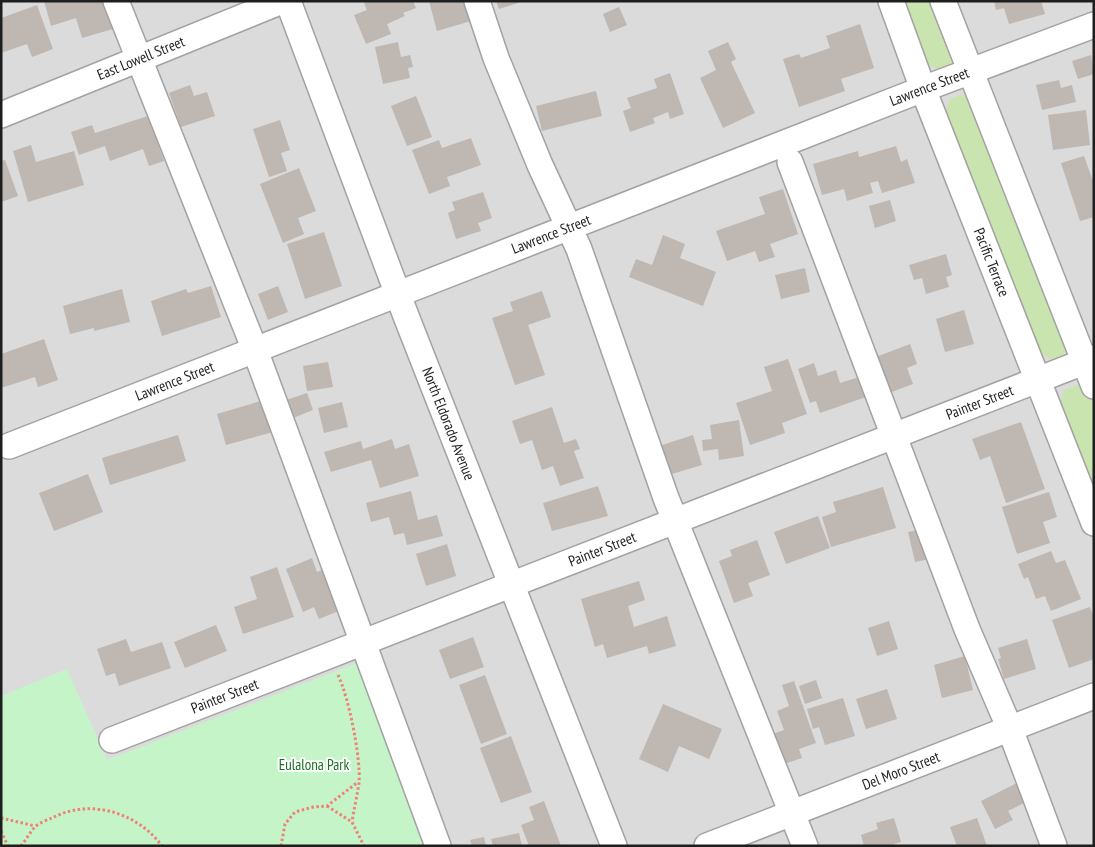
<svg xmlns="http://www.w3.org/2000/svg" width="1095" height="847" font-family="'PT Sans Narrow',sans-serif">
<rect width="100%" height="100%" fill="#eeebe5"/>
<rect fill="#dcdbdb" x="1" y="1" width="1093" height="845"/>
<g fill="#c9e4af">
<polygon points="901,1 936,1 956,53 951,65 935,69 924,61"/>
<polygon points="965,94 976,99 1070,343 1066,355 1050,359 1039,351 946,110 950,99"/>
<polygon points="1078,385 1090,390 1094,400 1094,490 1060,402 1064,390"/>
</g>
<polygon fill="#c5f4c9" points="360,662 431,846 1,846 1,696 67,669 107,760"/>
<g fill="#beb7b2">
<polygon points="44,1 105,1 113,29 82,38 76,18 51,26"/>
<polygon points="370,1 413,1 416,8 403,13 405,16 387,24 391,34 366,44 354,15 367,10 364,3"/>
<polygon points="429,1 465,1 471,21 437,31"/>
<polygon points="496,1 521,1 521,2 499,9"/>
<polygon points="994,1 1041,1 1045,14 1009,24 1004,8 996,10"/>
<polygon points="37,5 53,49 32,57 27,44 1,53 1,18"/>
<polygon points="619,7 627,25 610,32 603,14"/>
<polygon points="860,24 874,68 841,79 845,91 799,107 783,59 799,54 801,58 830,48 826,36"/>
<polygon points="398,42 401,57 410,55 413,67 408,68 410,78 383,84 375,47"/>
<polygon points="728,42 736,59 731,62 755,113 723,128 700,78 716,70 708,51"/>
<polygon points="1091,55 1094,74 1078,79 1072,61"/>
<polygon points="670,73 684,114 670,119 668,112 653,118 655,123 630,132 623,111 631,108 627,98 657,88 654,79"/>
<polygon points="1059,80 1061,88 1072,85 1076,102 1042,110 1036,85"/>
<polygon points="190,85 194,96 207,92 215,116 181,127 169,93"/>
<polygon points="596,91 602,116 542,131 536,106"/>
<polygon points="416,96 432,137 407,146 391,106"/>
<polygon points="1086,110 1090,145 1053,150 1048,115"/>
<polygon points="148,116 164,161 149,166 143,149 110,161 105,146 79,155 71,132 92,125 95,133"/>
<polygon points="280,120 290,150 281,153 287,171 269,177 253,129"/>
<polygon points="471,138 481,165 447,177 450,186 429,194 412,150 439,140 442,148"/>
<polygon points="31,145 36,162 74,151 84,185 28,202 13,151"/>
<polygon points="896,146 901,162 907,159 915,183 882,193 878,181 870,183 873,193 847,201 844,189 822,195 813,164 858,151 859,157"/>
<polygon points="1084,156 1094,184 1094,217 1080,221 1061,163"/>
<polygon points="5,160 18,196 1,202 1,161"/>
<polygon points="299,168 316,211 298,218 304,234 283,243 260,184"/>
<polygon points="783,189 798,234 770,244 775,257 759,262 755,251 727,261 716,231 765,214 759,197"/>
<polygon points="483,192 492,218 478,223 481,231 456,239 448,213 455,210 452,202"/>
<polygon points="890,200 896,221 875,228 869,206"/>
<polygon points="324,232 342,286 305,299 287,244"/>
<polygon points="663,235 685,244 680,258 716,272 703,306 629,277 636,259 652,265"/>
<polygon points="946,254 952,275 946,277 949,287 926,294 922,278 914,280 909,265"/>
<polygon points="805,268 810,292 781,299 775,275"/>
<polygon points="211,286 221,317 162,336 151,301 186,289 188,293"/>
<polygon points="278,286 288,312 268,320 258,294"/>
<polygon points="122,289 130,322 94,331 94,328 70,334 63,306"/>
<polygon points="542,291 551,317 528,325 545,375 515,385 492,318 513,311 510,302"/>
<polygon points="964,310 974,344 945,352 936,319"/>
<polygon points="44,339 58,380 38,387 35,377 1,388 1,354"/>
<polygon points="910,344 917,364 907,368 913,384 889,393 876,357"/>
<polygon points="788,359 807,414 782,423 785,433 750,445 736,403 772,391 764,367"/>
<polygon points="328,362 333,387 307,391 303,366"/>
<polygon points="814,363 818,376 836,370 840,383 859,377 866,397 820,413 816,401 810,403 798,369"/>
<polygon points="307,393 313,410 293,418 286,400"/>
<polygon points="264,400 273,432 226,445 217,414"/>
<polygon points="342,402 348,427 324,433 318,408"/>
<polygon points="552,407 564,443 576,439 580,449 574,451 584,478 560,486 553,466 542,470 532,440 520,444 512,421"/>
<polygon points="739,420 744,456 719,460 718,449 703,451 702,440 712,439 710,425"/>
<polygon points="1021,422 1045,489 1006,503 990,456 980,460 972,439"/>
<polygon points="178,435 186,461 110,485 102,458"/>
<polygon points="693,435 702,465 665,476 656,447"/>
<polygon points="392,439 395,449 409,444 419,476 380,488 371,460 331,472 324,452 361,441 363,449"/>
<polygon points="88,474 103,512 54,531 39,493"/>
<polygon points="598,486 608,516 552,531 543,503"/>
<polygon points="883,487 896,528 831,547 822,517 836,512 833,502"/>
<polygon points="411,491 418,520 437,515 443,536 407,545 404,533 394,535 389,517 371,522 366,503"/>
<polygon points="1049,492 1057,517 1043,522 1050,543 1017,554 1002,507"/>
<polygon points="818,516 830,548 786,564 774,532"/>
<polygon points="924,529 930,559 915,562 908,532"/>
<polygon points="757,540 770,575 748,583 753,596 734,603 719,561 732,556 730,550"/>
<polygon points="447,544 456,576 426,586 416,554"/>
<polygon points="1051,551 1056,563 1065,560 1081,599 1051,611 1045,596 1036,599 1028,577 1024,579 1018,564"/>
<polygon points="312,558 317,572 330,567 346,608 319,619 314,607 303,612 286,569"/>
<polygon points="277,567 294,617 243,634 234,607 257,599 250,577"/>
<polygon points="639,581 645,600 628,606 634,627 667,616 676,646 649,654 647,646 607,658 603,644 595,647 581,599"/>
<polygon points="1090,607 1094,618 1094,659 1069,668 1052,620"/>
<polygon points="889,621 898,649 877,656 868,628"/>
<polygon points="216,625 227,651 185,668 174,642"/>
<polygon points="473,637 484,667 450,679 439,650"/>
<polygon points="126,639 131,652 162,642 171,668 119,686 115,673 106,676 97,649"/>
<polygon points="1027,639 1036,669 1004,679 998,659 1001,658 998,648"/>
<polygon points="965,656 973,690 942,698 934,665"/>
<polygon points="485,675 507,734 481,744 459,685"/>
<polygon points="816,680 822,698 805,704 799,686"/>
<polygon points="794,681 816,743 799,749 802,758 784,764 773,734 784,730 777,711 789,706 782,685"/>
<polygon points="887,689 897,719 866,729 856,699"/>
<polygon points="843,698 855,736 825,745 819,727 813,729 807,709"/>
<polygon points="663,704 722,729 709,759 679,746 668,772 639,759"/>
<polygon points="511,736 532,792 501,803 480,748"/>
<polygon points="1017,783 1026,802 1008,811 1013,820 995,829 981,801"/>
<polygon points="544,801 561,846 529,846 521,825 534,820 529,807"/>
<polygon points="894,818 901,842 894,844 894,846 864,846 861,835 878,829 876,823"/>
<polygon points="977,818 987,846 957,846 950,827"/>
<polygon points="519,833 522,846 493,846 491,839"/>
<polygon points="484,837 486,846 472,846 470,840"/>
</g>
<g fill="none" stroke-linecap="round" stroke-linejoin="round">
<defs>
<g id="minor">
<polyline points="116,1 255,350 438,846"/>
<path id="s1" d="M288,1L406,316L614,846"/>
<polyline points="477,1 496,58 540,165 579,249 666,498 805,846"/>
<path id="s2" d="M891,1L923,89L1094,523"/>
<polyline points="943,1 1094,386"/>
<path id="s3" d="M1,115L282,1"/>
<polyline points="790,162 967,629 1010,729 1054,846"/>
<path id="s4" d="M9,446L923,89L1094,25"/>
<path id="s5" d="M112,740L1094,358"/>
<path id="s6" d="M707,846L1094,696"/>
</g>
</defs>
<use href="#minor" stroke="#a2a2a2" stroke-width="28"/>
<g stroke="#ed8276" stroke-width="3" stroke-dasharray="2.5 2.5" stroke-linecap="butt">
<path d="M338,675C349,698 361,758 359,783C357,796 354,809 352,822"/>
<polyline points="327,806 352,822 364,846"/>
<polyline points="1,818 35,826"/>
<polyline points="1,831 8,846"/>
<path d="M21,846C26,840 30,832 35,827C39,823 47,820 52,818C90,798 137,812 162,846"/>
<polyline points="281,846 285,824 295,812 313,807 327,806 358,782"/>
</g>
<use href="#minor" stroke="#fff" stroke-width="25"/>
</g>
<g text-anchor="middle" stroke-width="4" stroke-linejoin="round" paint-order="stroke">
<g font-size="15" fill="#1e1e1e" stroke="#fff">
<text dy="5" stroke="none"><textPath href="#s3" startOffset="151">East Lowell Street</textPath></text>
<text dy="5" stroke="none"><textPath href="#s4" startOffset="988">Lawrence Street</textPath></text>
<text dy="5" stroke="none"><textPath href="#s4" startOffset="582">Lawrence Street</textPath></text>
<text dy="5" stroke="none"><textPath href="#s2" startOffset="280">Pacific Terrace</textPath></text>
<text dy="5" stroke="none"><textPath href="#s4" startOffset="178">Lawrence Street</textPath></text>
<text dy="5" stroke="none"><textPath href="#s5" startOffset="931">Painter Street</textPath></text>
<text dy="5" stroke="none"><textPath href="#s1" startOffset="452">North Eldorado Avenue</textPath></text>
<text dy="5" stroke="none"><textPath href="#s5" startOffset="526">Painter Street</textPath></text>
<text dy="5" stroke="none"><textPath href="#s5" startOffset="121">Painter Street</textPath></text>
<text dy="5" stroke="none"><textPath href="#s6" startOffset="208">Del Moro Street</textPath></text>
</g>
<g font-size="15" fill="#15731d" stroke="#fff">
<text x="314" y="770">Eulalona Park</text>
</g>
</g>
<rect width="1095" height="847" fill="none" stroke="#1e1e1e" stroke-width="5"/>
</svg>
